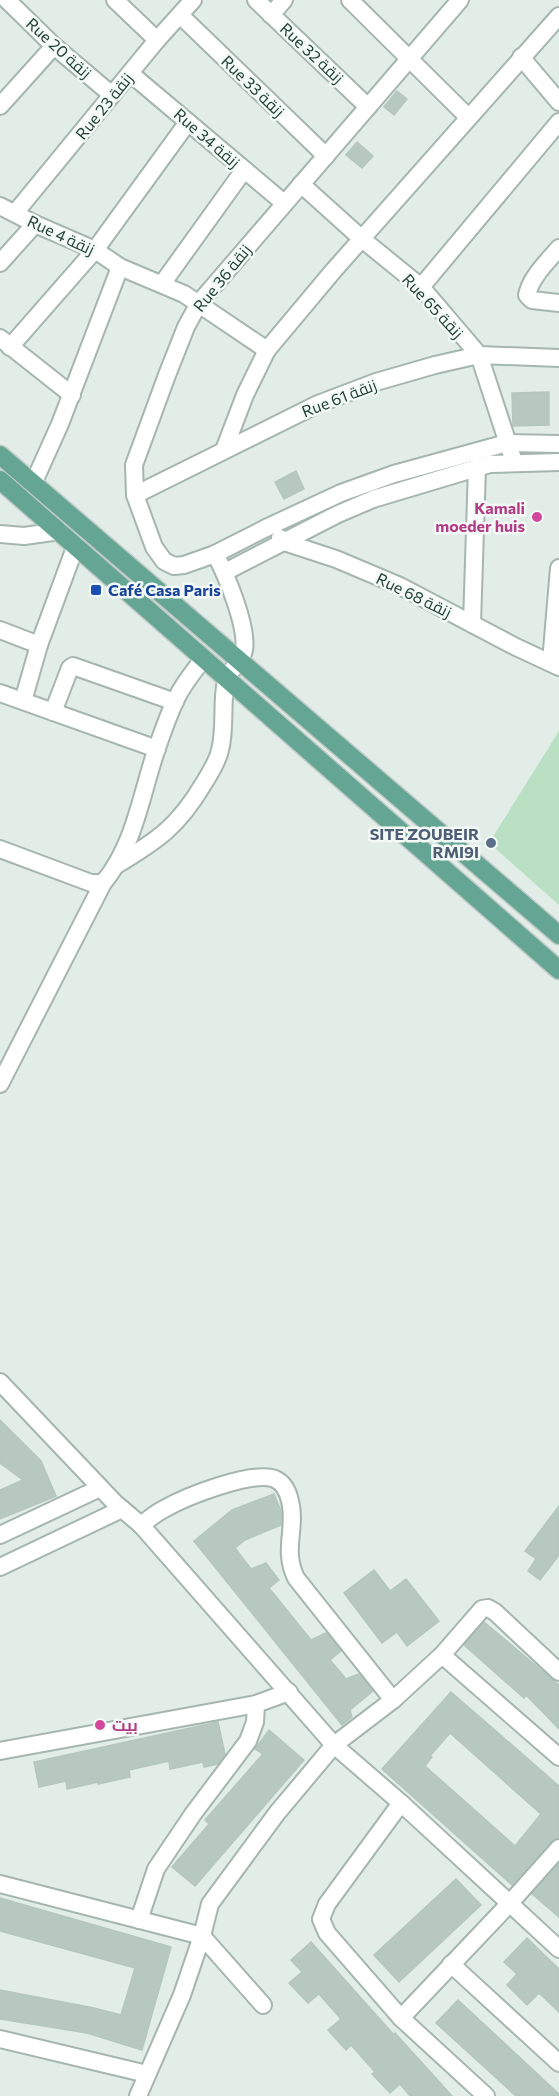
<svg xmlns="http://www.w3.org/2000/svg" width="559" height="2096" font-family="Commissioner,Cairo,sans-serif">
<rect width="100%" height="100%" fill="#e2ede8"/>
<polygon fill="#bae0c3" points="559,731 559,905 489,843"/>
<g fill="#b7c8c1" stroke="#b4c7bf" stroke-width="1.5" fill-rule="evenodd">
<polygon points="397,91 407,99 394,115 384,107"/>
<polygon points="357,142 373,156 362,168 346,155"/>
<polygon points="549,392 549,425 513,426 512,393"/>
<polygon points="296,471 304,489 284,499 275,482"/>
<polygon points="0,1420 41,1461 56,1496 0,1519 0,1490 23,1480 0,1463"/>
<polygon points="274,1494 281,1511 281,1525 245,1540 235,1548 251,1569 266,1563 279,1580 269,1588 311,1640 326,1633 341,1651 330,1660 346,1679 359,1674 373,1691 350,1710 352,1717 342,1725 194,1541 232,1510"/>
<polygon points="559,1506 559,1555 540,1580 528,1571 536,1559 525,1551"/>
<polygon points="374,1570 390,1591 406,1579 439,1621 407,1646 397,1632 382,1643 344,1593"/>
<polygon points="484,1622 559,1685 559,1729 526,1695 524,1698 464,1645"/>
<path d="M451,1692L559,1786V1838L551,1841L512,1885L382,1769ZM450,1733L541,1814L515,1846L425,1766L432,1757L430,1756Z"/>
<polygon points="218,1722 225,1754 218,1764 204,1767 203,1762 170,1769 169,1761 129,1770 130,1777 98,1784 98,1782 67,1789 66,1781 39,1787 34,1762"/>
<polygon points="269,1730 304,1760 195,1886 172,1867 209,1824 205,1820 263,1754 255,1749"/>
<polygon points="559,1864 559,1917 532,1894"/>
<polygon points="456,1879 481,1905 399,1982 374,1955"/>
<polygon points="0,1898 171,1947 142,2050 87,2033 0,2019 0,1990 94,2008 121,2015 135,1968 0,1931"/>
<polygon points="527,1938 559,1969 559,2012 539,1993 527,2005 507,1985 517,1974 504,1962"/>
<polygon points="311,1942 394,2035 395,2033 452,2096 410,2096 400,2084 390,2093 372,2074 375,2072 351,2045 346,2050 328,2030 341,2019 319,1994 308,2003 289,1983 302,1972 291,1960"/>
<polygon points="458,2000 559,2094 559,2096 516,2096 436,2023"/>
</g>
<g fill="none" stroke-linecap="round" stroke-linejoin="round">
<defs>
<g id="minor">
<polyline points="7,0 54,46 112,95"/>
<polyline points="115,0 157,40"/>
<polyline points="256,0 368,107"/>
<polyline points="350,0 468,117"/>
<polyline points="460,0 199,303 186,327 167,375 134,465 135,495 154,547 164,561 174,566 184,565 215,554 268,527 341,493 394,474 507,443 559,444"/>
<polyline points="180,15 326,156"/>
<polyline points="271,15 284,0"/>
<polyline points="521,57 559,102"/>
<polyline points="131,74 284,203"/>
<polyline points="0,106 54,46"/>
<polyline points="301,184 362,239 421,287 479,355 514,462"/>
<polyline points="0,206 35,224 95,250 120,267 184,294 267,350"/>
<polyline points="15,213 157,40 193,0"/>
<path d="M559,248C547,262 531,277 527,295L532,300L559,303"/>
<polyline points="0,263 35,224"/>
<polyline points="162,284 244,170"/>
<polyline points="421,287 559,122"/>
<polyline points="0,338 72,395"/>
<polyline points="10,347 95,250 188,122"/>
<polyline points="224,450 245,395 267,350 334,270 559,16"/>
<polyline points="33,484 60,424 120,267"/>
<polyline points="135,495 318,404 376,382 435,365 479,355 559,358"/>
<polyline points="0,534 24,536 60,531"/>
<polyline points="280,538 284,542 336,559 400,586 516,647 559,667"/>
<polyline points="225,572 338,514 373,499 490,464 559,462"/>
<polyline points="472,624 477,467"/>
<polyline points="0,630 39,645"/>
<polyline points="551,662 559,568"/>
<polyline points="0,693 157,749"/>
<polyline points="23,701 39,645 76,545"/>
<polyline points="53,712 70,668 73,666 175,702"/>
<polyline points="0,849 91,883 103,883"/>
<path d="M115,866C158,840 178,827 204,783C210,773 218,761 220,750C226,728 221,703 226,681C229,670 242,662 244,650C248,627 226,574 215,554"/>
<path d="M0,1084L103,883C135,845 141,794 157,748C163,731 169,713 177,697C184,683 194,671 203,659"/>
<polyline points="0,1382 115,1503 141,1525"/>
<polyline points="0,1535 100,1488"/>
<polyline points="0,1567 122,1509"/>
<polyline points="442,1655 559,1757"/>
<path d="M393,1700L296,1578C282,1549 297,1528 290,1501C288,1492 284,1483 275,1479C252,1470 185,1497 164,1509C156,1513 149,1519 141,1525L334,1745L401,1803L559,1949"/>
<polyline points="0,1751 256,1704 289,1692"/>
<polyline points="401,1803 327,1904 321,1919 327,1933 401,2018 486,2096"/>
<polyline points="0,1884 202,1936 263,2005"/>
<polyline points="139,1920 156,1869 193,1814 248,1741 255,1722 256,1704"/>
<polyline points="451,1964 559,2063"/>
<polyline points="401,2018 510,1903 559,1848"/>
<polyline points="0,2039 147,2074"/>
<polyline points="138,2096 182,1995 202,1936 210,1904 277,1813 334,1745 393,1700 442,1655 482,1609 488,1608 495,1612 559,1672"/>
</g>
<g id="major">
<polyline points="0,455 559,935"/>
<polyline points="0,480 559,970"/>
</g>
</defs>
<use href="#minor" stroke="#a4b6af" stroke-width="20"/>
<use href="#major" stroke="#c1cac7" stroke-width="21"/>
<use href="#minor" stroke="#fff" stroke-width="16"/>
<use href="#major" stroke="#64a693" stroke-width="18"/>
</g>
<g fill="#d1479c" stroke="#f3f9f6" stroke-width="2">
<circle cx="537" cy="517" r="6"/>
<circle cx="100" cy="1725" r="6"/>
</g>
<rect fill="#1a4fb4" stroke="#f3f9f6" stroke-width="2" x="90" y="584" width="12" height="12" rx="3"/>
<circle fill="#5c6f8a" stroke="#f3f9f6" stroke-width="2" cx="491" cy="843" r="6"/>
<g text-anchor="middle" stroke-width="5" stroke-linejoin="round" paint-order="stroke">
<g font-size="16" fill="#214036" stroke="#f3f9f6">
<text transform="translate(59 48) rotate(42)" y="6">Rue 20 زنقة</text>
<text transform="translate(312 53) rotate(43)" y="6">Rue 32 زنقة</text>
<text transform="translate(253 86) rotate(44)" y="6">Rue 33 زنقة</text>
<text transform="translate(104 106) rotate(-51)" y="6">Rue 23 زنقة</text>
<text transform="translate(207 138) rotate(41)" y="6">Rue 34 زنقة</text>
<text transform="translate(61 235) rotate(25)" y="6">Rue 4 زنقة</text>
<text transform="translate(222 278) rotate(-51)" y="6">Rue 36 زنقة</text>
<text transform="translate(433 306) rotate(47)" y="6">Rue 65 زنقة</text>
<text transform="translate(339 398) rotate(-21)" y="6">Rue 61 زنقة</text>
<text transform="translate(414 595) rotate(26)" y="6">Rue 68 زنقة</text>
</g>
<g font-size="16" font-weight="bold" fill="#b23c85" stroke="#f3f9f6" text-anchor="end">
<text x="525" y="514">Kamali<tspan x="525" dy="18">moeder huis</tspan></text>
<text x="112" y="1731" text-anchor="start">بيت</text>
</g>
<g font-size="16" font-weight="bold" fill="#164399" stroke="#f3f9f6" text-anchor="start">
<text x="108" y="596">Café Casa Paris</text>
</g>
<g font-size="16" font-weight="bold" fill="#4e5e75" stroke="#f3f9f6" text-anchor="end">
<text x="479" y="840">SITE ZOUBEIR<tspan x="479" dy="18">RMI9I</tspan></text>
</g>
</g>
</svg>
